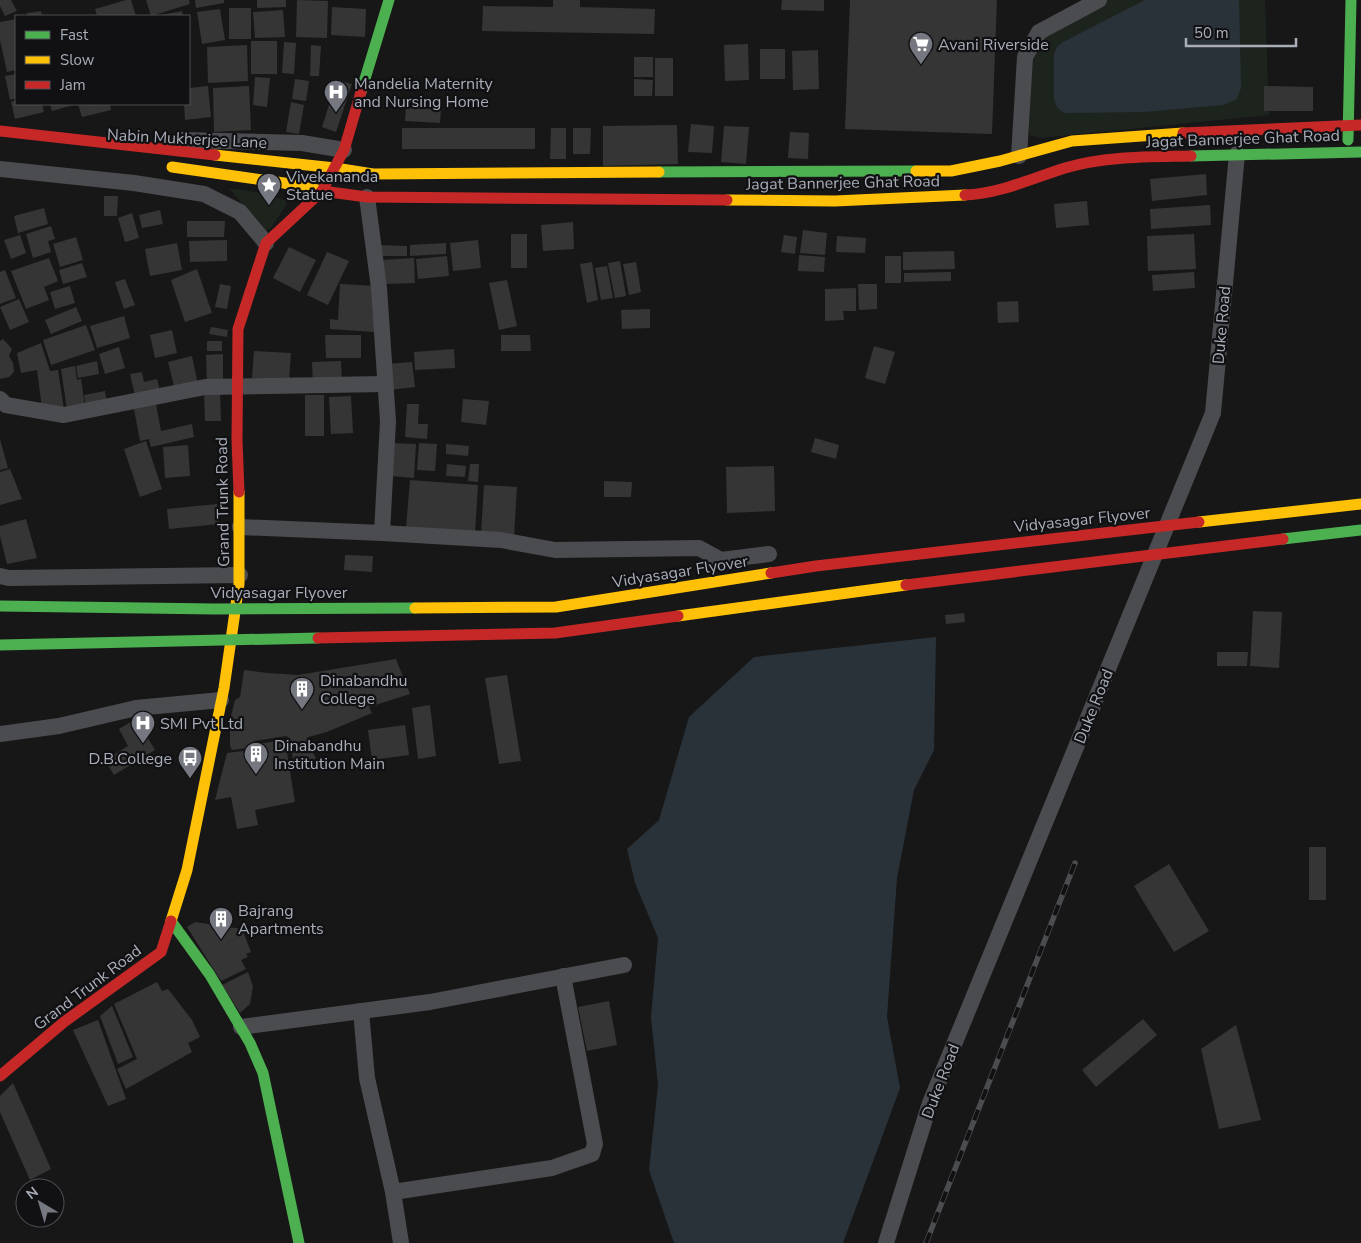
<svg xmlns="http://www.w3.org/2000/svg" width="1361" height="1243" font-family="'Nunito Sans',sans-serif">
<rect width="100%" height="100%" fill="#171717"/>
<g fill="#1d241e">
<polygon points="1105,0 1265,0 1269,115 1040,138 1030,135 1027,125 1029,58 1039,32"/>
<polygon points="229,188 263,193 285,200 287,204 270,229 265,230"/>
</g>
<g fill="#2a3239">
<polygon points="1145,0 1239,0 1241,88 1236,100 1223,105 1144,112 1064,113 1057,107 1054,99 1054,54 1057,47 1063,42"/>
<polygon points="936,637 934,750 914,790 897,878 887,1017 900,1088 843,1243 674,1243 649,1170 658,1085 651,1017 658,938 635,883 627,849 659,820 689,717 754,657"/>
</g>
<g fill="#353536">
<polygon points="0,0 11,0 17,11 5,16 0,6"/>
<polygon points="126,0 131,0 136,16 97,16 95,9"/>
<polygon points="146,0 189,0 190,4 151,16"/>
<polygon points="195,0 224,0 224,3 196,8"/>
<polygon points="257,0 286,0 286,7 257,8"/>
<polygon points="297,0 328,1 327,38 296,37"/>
<polygon points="553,0 580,0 580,7 655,9 654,34 482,31 483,6 553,7"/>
<polygon points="782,0 824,0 824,11 781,10"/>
<polygon points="850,0 997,0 992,134 845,129"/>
<polygon points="332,7 366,9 365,37 331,35"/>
<rect x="229" y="8" width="22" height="31"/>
<polygon points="220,9 225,40 202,44 197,12"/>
<polygon points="283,10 285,37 255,38 253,12"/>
<polygon points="41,11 42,16 27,16 27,13"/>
<polygon points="182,11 183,16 161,16 161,15"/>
<polygon points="16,19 16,70 7,72 0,40 0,22"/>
<rect x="251" y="41" width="26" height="33"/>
<polygon points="284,42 296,43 294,74 282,73"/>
<polygon points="748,44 749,80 725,81 724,45"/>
<polygon points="247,45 248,81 208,83 207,47"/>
<polygon points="311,45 321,46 319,76 310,76"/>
<rect x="760" y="49" width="25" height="30"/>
<polygon points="818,50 819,89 793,90 792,51"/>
<rect x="634" y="57" width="19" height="20"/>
<rect x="655" y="58" width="18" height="38"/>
<polygon points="16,74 16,98 10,100 5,76"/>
<polygon points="255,77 270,78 267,107 253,105"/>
<polygon points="295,79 309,81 306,101 292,99"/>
<polygon points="634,79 653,80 652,96 634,96"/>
<polygon points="337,80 352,84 336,132 322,127"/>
<polygon points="208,86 211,117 185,120 184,104 189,104 189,88"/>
<polygon points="249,86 251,130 214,132 213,88"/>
<polygon points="1264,86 1313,87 1313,111 1264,111"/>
<polygon points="16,100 16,104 42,104 44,112 15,119 11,102"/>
<polygon points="291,102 304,105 299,134 286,132"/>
<polygon points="50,104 77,104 52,111"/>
<polygon points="78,104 110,104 111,110 82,117"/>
<polygon points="406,107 441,109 440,123 405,121"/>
<polygon points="691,124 714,126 712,153 688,152"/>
<polygon points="677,125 678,164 603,166 603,126"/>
<polygon points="724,126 749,127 746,164 721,162"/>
<rect x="402" y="128" width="133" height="21"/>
<polygon points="551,128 566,128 566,159 550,159"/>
<polygon points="573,128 591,128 590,154 573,154"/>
<polygon points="790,132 809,133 808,159 788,158"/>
<polygon points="1206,174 1207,195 1152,201 1150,179"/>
<polygon points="104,196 118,196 117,216 104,216"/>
<polygon points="1087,201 1089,225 1056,228 1054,204"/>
<polygon points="1210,205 1211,225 1151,229 1150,209"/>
<polygon points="44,208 48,224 18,233 14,216"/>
<polygon points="160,210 163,224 142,228 139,215"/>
<polygon points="132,213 139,238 125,242 118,218"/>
<polygon points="187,221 225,221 224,237 187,237"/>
<polygon points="573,222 574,249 543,251 541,225"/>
<polygon points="51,226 55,239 48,241 51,252 33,258 26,234"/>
<polygon points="803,230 827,233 825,255 800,253"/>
<rect x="511" y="234" width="16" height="34"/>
<polygon points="1194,234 1196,269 1148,271 1147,236"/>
<polygon points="20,235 26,253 11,259 4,240"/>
<polygon points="784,235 797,237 795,254 781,252"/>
<polygon points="837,236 866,238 865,253 836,252"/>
<polygon points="76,237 83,260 60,267 53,244"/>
<polygon points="227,240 227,261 190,262 189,241"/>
<polygon points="478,240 481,268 453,271 450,243"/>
<polygon points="177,243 182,270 150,276 145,249"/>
<polygon points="446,243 446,254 410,256 410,245"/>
<polygon points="377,245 407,246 407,256 377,256"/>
<polygon points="289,247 316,260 300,292 273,278"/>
<polygon points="954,251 955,269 903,270 903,252"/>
<polygon points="327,252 349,261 328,305 307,295"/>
<polygon points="799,255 825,257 824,272 798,271"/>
<polygon points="447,256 449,276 418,279 416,259"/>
<rect x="885" y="256" width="16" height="27"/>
<polygon points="49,258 58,281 44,287 49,300 26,309 11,271"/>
<polygon points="414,258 415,283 381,284 380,260"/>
<polygon points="620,261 626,296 615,298 608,263"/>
<polygon points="592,262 598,300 587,303 580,264"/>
<polygon points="636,262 641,292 629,295 623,264"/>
<polygon points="82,263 87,277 63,284 59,270"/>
<polygon points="607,266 613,298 601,300 595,268"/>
<polygon points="197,269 212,313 185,322 171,280"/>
<polygon points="5,270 16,298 0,304 0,272"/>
<polygon points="951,272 951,281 904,282 904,273"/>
<polygon points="1194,272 1195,288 1153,291 1152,275"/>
<polygon points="125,279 135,305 124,309 115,282"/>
<polygon points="507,280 517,326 499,330 489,283"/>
<polygon points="220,284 231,286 227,309 215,307"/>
<polygon points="340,284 377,286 374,332 330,329 330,319 338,320"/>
<polygon points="858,284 877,284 877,309 859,310"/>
<polygon points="70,286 75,303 55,309 50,292"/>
<polygon points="856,288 856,311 843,311 844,320 825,321 825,289"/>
<polygon points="19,299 29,322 10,330 0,307"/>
<polygon points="1018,301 1019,322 998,323 997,302"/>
<polygon points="76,307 82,321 51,334 45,320"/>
<polygon points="650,309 650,328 622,329 621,310"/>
<polygon points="124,316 130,338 97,348 90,326"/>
<polygon points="86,325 95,350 51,365 43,340"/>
<polygon points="211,327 228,330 227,337 209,334"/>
<polygon points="172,330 177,353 155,358 150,335"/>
<polygon points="325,335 361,335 361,358 326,358"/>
<polygon points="501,335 530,335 531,351 501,351"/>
<polygon points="3,339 12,349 9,356 13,363 14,372 9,377 0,379 0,341"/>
<rect x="207" y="341" width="15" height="10"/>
<polygon points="41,343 50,371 58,370 64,410 42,408 37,370 21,373 17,353"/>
<polygon points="874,346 895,352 885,384 865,378"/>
<polygon points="119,347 125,368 105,374 99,354"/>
<polygon points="454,349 455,368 415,370 414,352"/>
<polygon points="254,351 291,353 289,381 252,378"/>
<polygon points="223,354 223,383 207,384 206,355"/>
<polygon points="192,356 198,385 175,390 168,362"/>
<polygon points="97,361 99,374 78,378 76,366"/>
<polygon points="341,361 342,383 313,384 312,362"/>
<polygon points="412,362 415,387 389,390 386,364"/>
<polygon points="75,366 77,380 81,379 85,407 67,410 61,369"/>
<polygon points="142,372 144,382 157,379 160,391 135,396 130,374"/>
<polygon points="105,391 107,404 86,407 84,395"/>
<polygon points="220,391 221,421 205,421 204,392"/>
<rect x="305" y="395" width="19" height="41"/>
<polygon points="351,396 353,433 331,434 329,397"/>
<polygon points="463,399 489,401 486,425 461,422"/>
<polygon points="156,404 161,431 192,424 194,437 151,447 149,439 140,441 134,409"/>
<polygon points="407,404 419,404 418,424 428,424 427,439 405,437"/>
<polygon points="815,438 839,445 836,459 811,452"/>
<polygon points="0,439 8,468 0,470"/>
<polygon points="146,441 162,489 140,497 124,449"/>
<polygon points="392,443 416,444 414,478 390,476"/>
<polygon points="419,443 437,444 435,471 417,470"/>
<polygon points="446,444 469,446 468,456 446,454"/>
<polygon points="188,445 190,476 165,478 163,447"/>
<polygon points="447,464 466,466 465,477 446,476"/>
<polygon points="470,464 479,464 478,482 468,481"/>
<polygon points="774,466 775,511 727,513 726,467"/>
<polygon points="10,469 22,499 0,505 0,472"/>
<polygon points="410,480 478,485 475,533 406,528"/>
<polygon points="604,481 632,482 631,497 604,497"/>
<polygon points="484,485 517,487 514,537 481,535"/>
<polygon points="217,504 219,524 169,529 167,509"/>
<polygon points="26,519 37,558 7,564 0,536 0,526"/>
<polygon points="345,555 373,556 372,572 344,570"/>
<polygon points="1253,611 1282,612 1279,668 1250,666"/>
<polygon points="964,613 965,622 946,624 945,615"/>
<polygon points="1217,652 1248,652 1247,666 1217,666"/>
<polygon points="396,659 410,694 369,707 372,713 327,732 308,737 316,760 295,765 287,736 254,741 254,747 232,750 230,746 230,721 235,700 240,697 244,670 267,673 298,675"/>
<polygon points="507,675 521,761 499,764 485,678"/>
<polygon points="430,705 436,756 418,759 412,708"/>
<polygon points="136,719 155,750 114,775 105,760 128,746 119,729"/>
<polygon points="405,725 409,755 372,760 368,730"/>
<polygon points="285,740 295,802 255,810 258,825 237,829 231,797 215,800 227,753 258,749 257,744"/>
<rect x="1309" y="847" width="17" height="53"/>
<polygon points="1169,864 1209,931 1174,952 1134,886"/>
<polygon points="195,922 242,929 251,952 246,954 248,957 241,960 246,969 221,981 187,927"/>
<polygon points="248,972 253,986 250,1004 240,1013 222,985"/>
<polygon points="157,982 162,991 168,989 192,1020 200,1037 188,1043 192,1052 126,1089 117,1069 137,1059 114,1004"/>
<polygon points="609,1001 617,1045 587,1051 578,1007"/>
<polygon points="112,1006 133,1057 118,1064 100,1016"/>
<polygon points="1143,1019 1157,1035 1096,1087 1082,1070"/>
<polygon points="98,1020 126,1099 108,1106 73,1030"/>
<polygon points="1236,1025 1261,1120 1219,1129 1201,1049"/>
<polygon points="13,1083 51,1169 30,1180 0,1112 0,1096"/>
</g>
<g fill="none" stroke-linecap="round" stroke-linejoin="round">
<g stroke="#4b4c50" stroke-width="16">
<polyline points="182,140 302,143 344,150"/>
<polyline points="1019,156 1025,57 1039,32 1099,0"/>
<polyline points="0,169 134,183 204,194 240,212 266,243"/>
<polyline points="367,197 379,288 388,421 382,533"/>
<polyline points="0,399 6,405 64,415 205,387 385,384"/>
<polyline points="240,527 382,533 501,540 555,550 699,548 721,560 769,554"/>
<polyline points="0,576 9,578 240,575"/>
<polyline points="0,734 59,726 136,708 221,700"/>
<polyline points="361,1011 367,1078 393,1192 401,1243"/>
<polyline points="241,1027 430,1002 624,965"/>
<polyline points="393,1192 552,1168 592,1154 595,1144 563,976"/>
<polyline points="886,1243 930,1103 1213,413 1237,154"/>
</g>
<g stroke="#4caf50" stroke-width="11">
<polyline points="361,92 389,0"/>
<polyline points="1348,140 1351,0"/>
<polyline points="1191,156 1361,152"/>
<polyline points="659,172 916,171"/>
<polyline points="171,921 210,975 250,1043 263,1073 299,1243"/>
</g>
<g stroke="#ffc107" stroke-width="11">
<polyline points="215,155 335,168"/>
<polyline points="172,167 284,183 322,191"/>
<polyline points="335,168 373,174 659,172"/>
<polyline points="916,171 951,171 1000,161 1072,141 1183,133"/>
<polyline points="727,200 835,201 965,195"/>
<polyline points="171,921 187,870 224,688 239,584 239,492"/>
</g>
<g stroke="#c62828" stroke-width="11">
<polyline points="0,131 215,155"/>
<polyline points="1183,133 1361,125"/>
<polyline points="322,191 367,197 727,200"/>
<path d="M965,195C999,194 1033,178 1065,168C1106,156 1149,157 1191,156"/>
<polyline points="239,492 237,440 238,329 266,243 322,191 344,150 361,92"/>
<polyline points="0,1076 64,1022 161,952 171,921"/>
</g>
<defs>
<polyline id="rail" points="926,1243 1075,863"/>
</defs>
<use href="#rail" stroke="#4b4c4f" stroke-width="5.5"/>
<use href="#rail" stroke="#111113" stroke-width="4" stroke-dasharray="11" stroke-linecap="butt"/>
<g stroke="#4caf50" stroke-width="11">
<polyline points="1283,539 1361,530"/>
<polyline points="0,606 215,609 415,608"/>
<polyline points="0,645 318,638"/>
</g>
<g stroke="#ffc107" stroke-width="11">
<polyline points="1199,522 1361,504"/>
<polyline points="415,608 556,607 771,573"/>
<polyline points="678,616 906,585"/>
</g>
<g stroke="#c62828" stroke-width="11">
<polyline points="771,573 816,566 1199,522"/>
<polyline points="906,585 1283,539"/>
<polyline points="318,638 555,633 678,616"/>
</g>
</g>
<defs>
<symbol id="supermarket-pin" viewBox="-11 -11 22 30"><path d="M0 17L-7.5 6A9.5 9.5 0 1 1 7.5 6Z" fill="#757880" stroke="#111113"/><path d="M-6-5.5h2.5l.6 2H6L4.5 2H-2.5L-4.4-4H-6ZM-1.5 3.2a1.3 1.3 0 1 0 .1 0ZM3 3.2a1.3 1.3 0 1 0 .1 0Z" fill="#fff"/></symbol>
<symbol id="hospital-pin" viewBox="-11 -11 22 30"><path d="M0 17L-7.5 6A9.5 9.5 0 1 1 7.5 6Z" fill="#757880" stroke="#111113"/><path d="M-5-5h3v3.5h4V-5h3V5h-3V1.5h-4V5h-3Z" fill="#fff"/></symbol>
<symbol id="sight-pin" viewBox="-11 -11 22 30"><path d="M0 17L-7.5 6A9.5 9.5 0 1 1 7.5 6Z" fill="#757880" stroke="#111113"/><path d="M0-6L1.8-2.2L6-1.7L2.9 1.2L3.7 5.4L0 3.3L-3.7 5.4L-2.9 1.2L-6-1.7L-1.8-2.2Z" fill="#fff"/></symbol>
<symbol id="building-pin" viewBox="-11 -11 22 30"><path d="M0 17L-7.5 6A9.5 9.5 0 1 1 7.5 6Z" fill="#757880" stroke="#111113"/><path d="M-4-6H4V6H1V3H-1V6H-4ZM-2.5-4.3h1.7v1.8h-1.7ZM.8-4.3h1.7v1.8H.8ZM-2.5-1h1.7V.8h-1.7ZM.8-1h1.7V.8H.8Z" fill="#fff"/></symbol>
<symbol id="bus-pin" viewBox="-11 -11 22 30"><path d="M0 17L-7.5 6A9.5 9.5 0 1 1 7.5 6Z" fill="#757880" stroke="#111113"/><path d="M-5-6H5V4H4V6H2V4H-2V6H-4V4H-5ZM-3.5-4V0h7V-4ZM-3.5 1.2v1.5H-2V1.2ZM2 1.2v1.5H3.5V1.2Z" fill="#fff"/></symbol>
</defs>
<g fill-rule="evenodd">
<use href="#supermarket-pin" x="907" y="30" width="28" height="38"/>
<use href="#hospital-pin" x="322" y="78" width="28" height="38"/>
<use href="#sight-pin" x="255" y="171" width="28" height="38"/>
<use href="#building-pin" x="288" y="675" width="28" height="38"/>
<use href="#hospital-pin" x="129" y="709" width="28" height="38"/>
<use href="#building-pin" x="242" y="740" width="28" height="38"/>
<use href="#bus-pin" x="176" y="744" width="28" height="38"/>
<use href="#building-pin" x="207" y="905" width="28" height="38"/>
</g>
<g text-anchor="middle" stroke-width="4.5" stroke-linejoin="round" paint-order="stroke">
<g font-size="16" fill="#a8adb8" stroke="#111113" text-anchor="start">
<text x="938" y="50">Avani Riverside</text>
<text x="354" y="89">Mandelia Maternity<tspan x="354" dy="18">and Nursing Home</tspan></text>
<text x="286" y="182">Vivekananda<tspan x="286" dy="18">Statue</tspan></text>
<text x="320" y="686">Dinabandhu<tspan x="320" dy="18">College</tspan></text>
<text x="160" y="729">SMI Pvt Ltd</text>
<text x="274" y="751">Dinabandhu<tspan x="274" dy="18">Institution Main</tspan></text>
<text x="172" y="764" text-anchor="end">D.B.College</text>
<text x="238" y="916">Bajrang<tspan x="238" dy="18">Apartments</tspan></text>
</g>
<g font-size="16" fill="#a8adb8" stroke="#111113">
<text transform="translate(187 138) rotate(3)" y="6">Nabin Mukherjee Lane</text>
<text transform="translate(1243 138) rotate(-2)" y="6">Jagat Bannerjee Ghat Road</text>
<text transform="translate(843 182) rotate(-1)" y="6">Jagat Bannerjee Ghat Road</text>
<text transform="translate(1221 325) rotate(-85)" y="6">Duke Road</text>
<text transform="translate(222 502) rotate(-91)" y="6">Grand Trunk Road</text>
<text transform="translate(1082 519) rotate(-6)" y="6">Vidyasagar Flyover</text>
<text transform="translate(680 571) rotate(-9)" y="6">Vidyasagar Flyover</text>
<text x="279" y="598">Vidyasagar Flyover</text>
<text transform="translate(1093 706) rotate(-68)" y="6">Duke Road</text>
<text transform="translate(87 987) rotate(-37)" y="6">Grand Trunk Road</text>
<text transform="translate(940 1081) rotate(-69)" y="6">Duke Road</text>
</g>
</g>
<rect x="15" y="15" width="175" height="90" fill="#111113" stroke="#4d4f55"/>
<rect x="25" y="31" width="25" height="8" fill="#4caf50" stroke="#4d4f55"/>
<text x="60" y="40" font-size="15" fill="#a8adb8">Fast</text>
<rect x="25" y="56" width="25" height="8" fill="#ffc107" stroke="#4d4f55"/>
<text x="60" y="65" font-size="15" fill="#a8adb8">Slow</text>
<rect x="25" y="81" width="25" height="8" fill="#c62828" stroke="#4d4f55"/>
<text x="60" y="90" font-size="15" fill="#a8adb8">Jam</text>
<g transform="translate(40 1203) rotate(322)"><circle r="24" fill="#111113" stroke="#4d4f55"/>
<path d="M0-4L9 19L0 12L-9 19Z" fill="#757880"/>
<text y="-8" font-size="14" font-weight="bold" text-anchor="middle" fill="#a8adb8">N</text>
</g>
<path d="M1186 38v8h110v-8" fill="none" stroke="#a8adb8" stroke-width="2.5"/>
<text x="1194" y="38" font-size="15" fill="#a8adb8" stroke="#111113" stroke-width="4" paint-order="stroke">50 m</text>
</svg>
